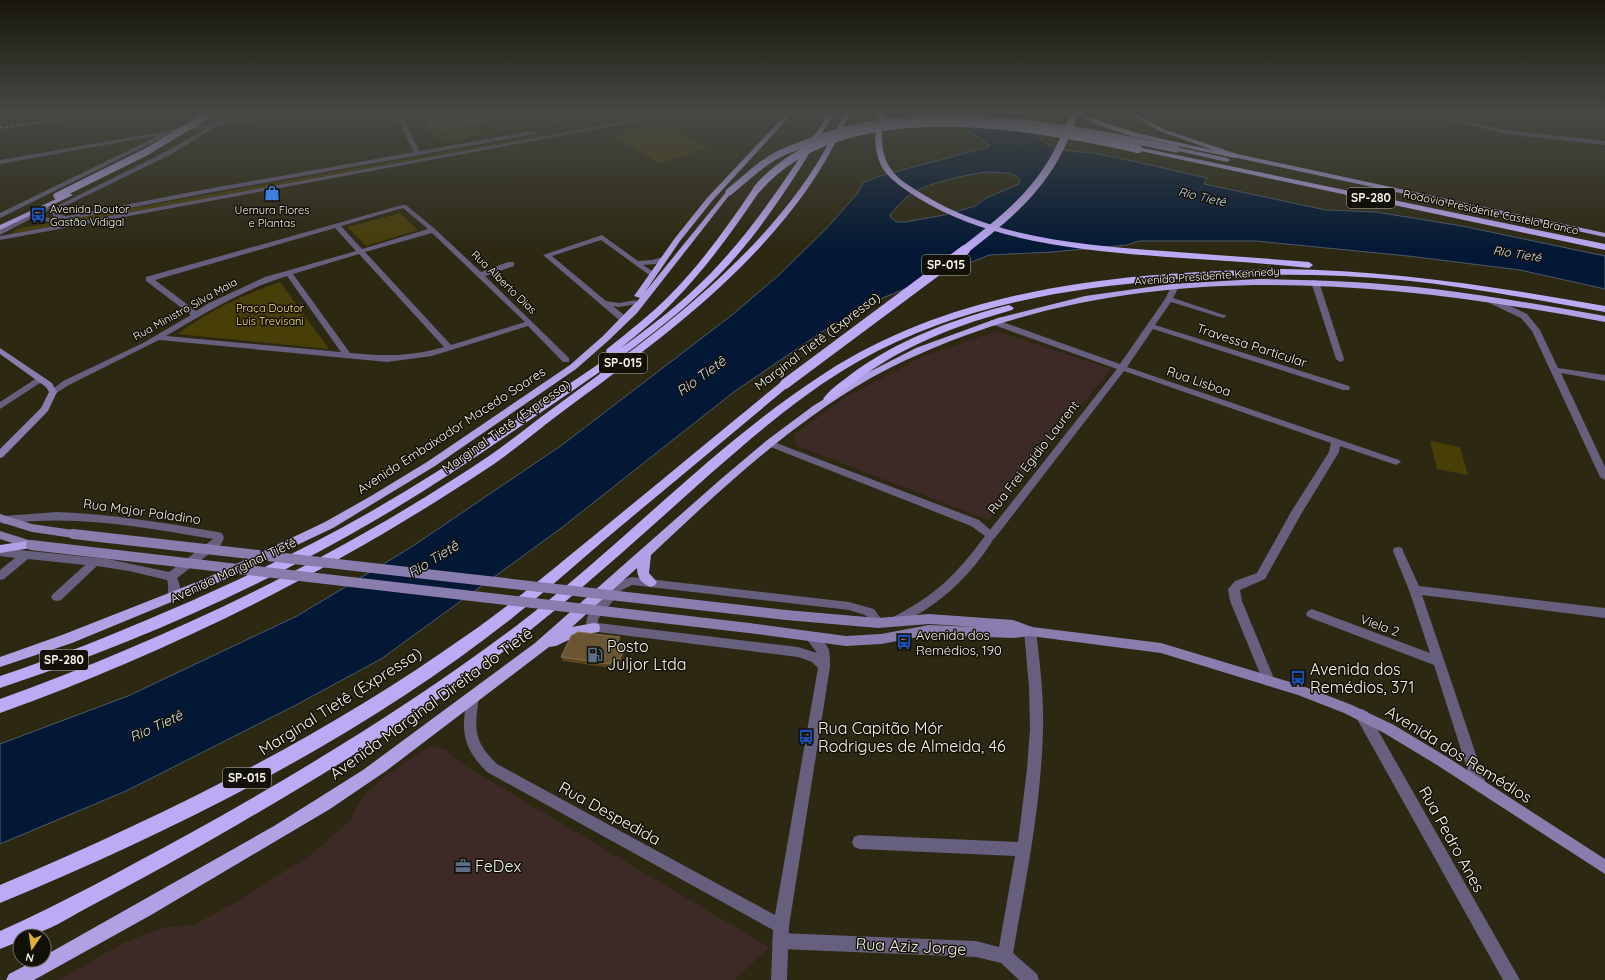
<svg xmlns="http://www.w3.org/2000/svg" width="1605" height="980" font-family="Quicksand,sans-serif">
<rect width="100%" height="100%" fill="#2c2812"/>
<g fill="#3d2a26">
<polygon points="996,331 1111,369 988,520 795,445 794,435 841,400 921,357"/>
<polygon points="433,746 446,750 462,764 769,947 735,980 59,980 123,943 165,927 193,925 242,899 316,851 349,821 366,793 390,772 422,751"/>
</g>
<g fill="#483e08">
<polygon points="665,113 677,113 11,234 16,229"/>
<polygon points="661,123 708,148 659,163 613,136"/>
<polygon points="400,213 418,230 366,246 348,227"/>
<path d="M280,282L329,349L178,334C209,310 243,295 280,282Z"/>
<polygon points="1430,441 1460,447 1468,475 1437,469"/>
</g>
<path fill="#021834" stroke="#4c5a6a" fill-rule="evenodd" d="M953,113H1021C1032,120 1034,136 1046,143C1062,153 1081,151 1099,154C1135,161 1171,170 1207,178L1204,184L1326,210L1376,212L1462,226L1605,256V289L1520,270L1408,256L1256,241H1139L1127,245L1052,252L989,255L880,299L848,324L835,323L735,391L560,529L381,659L296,705L126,791L0,844V744L128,696L297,616L410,548L562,445L732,315L779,275L825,230L857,194L864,182L880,176L988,147L989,144L962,127ZM987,172L1010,173L1020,179L1019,184L986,198L975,206L944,215L905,222H897L890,217V215C895,209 901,202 907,197C924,183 965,175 987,172Z"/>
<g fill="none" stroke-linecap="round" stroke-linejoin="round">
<g fill="#665f7d" fill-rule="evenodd">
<polygon points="228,113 234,113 222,122 288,113 300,113 216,126 172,154 61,208 57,212 59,214 69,217 69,219 54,217 51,212 57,206 167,151 207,128 168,133 168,135 0,218 0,213 160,135 0,164 0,160 213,123"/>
<polygon points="395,113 424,113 403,117 420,153 419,154 414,153"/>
<polygon points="1424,113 1432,113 1505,130 1605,141 1605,145 1505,134"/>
<path d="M402,205H406L435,229L481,272L508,262H514V266L485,276L569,358V362H563L528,326L432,356L387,362L159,340L69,385L53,395L49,392L63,381L143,343L191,315L146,281V277ZM403,208L428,229L362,249L341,226ZM335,228L356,251L265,277L209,303L196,311L155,280ZM432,233L525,322L451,345L365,252ZM359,254L444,347C410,357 384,356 350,353L293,274ZM287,276L341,352L166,336C205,313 244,289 287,276Z"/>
<polygon points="602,235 638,261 652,260 663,257 667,259 656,264 643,265 655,273 656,275 652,277 601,240 552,256 606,301 619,303 636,300 636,304 619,307 613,306 625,316 625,320 619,320 543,255"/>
<polygon points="1312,280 1315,280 1319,282 1344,359 1343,361 1340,362 1336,359 1311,282"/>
<polygon points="1172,285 1175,285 1179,287 1173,298 1227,316 1223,318 1171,302 1155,325 1349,386 1350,388 1349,390 1343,390 1153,329 1127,367 1399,460 1401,462 1396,465 1340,446 1339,452 1300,516 1265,579 1240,590 1242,601 1275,681 1273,685 1269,686 1265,685 1263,681 1230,601 1228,589 1235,581 1257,573 1291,512 1329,452 1331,443 1124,371 995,538 987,538 986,535 1117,369 991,324 991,320 997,320 1120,364 1165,299"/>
<polygon points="1487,298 1493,298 1527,314 1540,330 1558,368 1605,375 1605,381 1561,373 1605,467 1605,480 1600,477 1532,331 1521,318 1487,302"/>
<polygon points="40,376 43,377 44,379 43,381 0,409 0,402"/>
<path d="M57,512C112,514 165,523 218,532L222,533L224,538L220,546L177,578C181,586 181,592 177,600L173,601L169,600C166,594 170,588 167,580L129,571L97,566L61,600L57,601L53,600L51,597L53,594L85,565L28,559L4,579L0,580V570L15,558L0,556V548L108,559L169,572L213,539C141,527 77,514 4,524L0,522V517L4,516Z"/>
<polygon points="1398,547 1402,548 1403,551 1419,586 1605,608 1605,618 1422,595 1486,784 1484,788 1479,790 1474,788 1472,784 1434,665 1308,617 1306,614 1308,611 1312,609 1430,653 1409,590 1393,551 1394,548"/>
<path d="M1030,626L1034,628L1036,631C1040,664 1044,697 1043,731C1041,806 1026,879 1013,953L1037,974L1039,980H1019L1001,963L976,957L780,949L775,946L772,941L775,936L780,933L976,941L999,947L1015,856L859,849L854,847L852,842L854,837L859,835L1018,842L1027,769L1030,729L1029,687L1024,631L1026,628Z"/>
<polygon points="1362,709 1367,711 1520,980 1503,980 1357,719 1356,715 1357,711"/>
</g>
<g fill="#665f7d" fill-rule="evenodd">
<polygon points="673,113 683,113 0,240 0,236"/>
<polygon points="533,131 536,133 535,134 202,194 67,220 49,222 39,219 38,215 0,235 0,230 46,206 50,208 44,214 44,217 49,218 67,216 202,190"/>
<path d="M771,441L979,520L996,535C976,569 946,600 911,618C904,622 898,627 891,624L889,621L891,618C935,596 956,575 985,536L971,526L768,446L766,444L768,442Z"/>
<path d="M631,577L849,602L874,609L884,623L882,626C871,630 872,619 865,615C860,613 854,612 849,610L632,585L622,590L598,619V623L798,647L817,653L805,637L807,634C815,631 826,642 829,650C830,655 830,662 830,667L789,926L787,980H771L773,930L487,772C468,753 461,738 465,711C465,704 466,698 469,692L473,691L477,692L479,696C475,728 472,740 497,764L775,915L818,668L812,662L798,657L590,631L586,623L588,615L614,584Z"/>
</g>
<g fill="#897dad" fill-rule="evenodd">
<polygon points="0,348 52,383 57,392 48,411 3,457 0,458 0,449 41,408 49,392 46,387 0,354"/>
<polygon points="0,514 32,524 73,530 77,531 78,534 77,537 73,538 32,532 0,522"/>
<polygon points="0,531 35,542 36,545 35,548 31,549 0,539"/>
<polygon points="786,610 878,618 929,614 1013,620 1032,627 1161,643 1300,685 1352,705 1394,725 1447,757 1605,859 1605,874 1437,765 1384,733 1344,713 1298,695 1161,653 1030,636 1014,638 929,635 881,644 846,646 749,633 745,631 743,628 745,625 749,623 846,636 881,634 929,625 976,627 929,624 878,628 786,620 782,618 780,615 782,612"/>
</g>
<g fill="#b0a0e4" fill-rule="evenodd">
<polygon points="787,113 793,113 712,201 680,241 645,292 727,191 731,191 731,193 637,313 609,340 576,369 435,466 333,528 215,584 72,643 0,667 0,657 62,635 207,578 325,522 371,496 427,462 570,365 603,336 640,298 634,296 675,238 707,198"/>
<polygon points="1128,113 1135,113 1163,129 1237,154 1605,233 1605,237 1233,157 1159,131"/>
<polygon points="1176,147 1227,158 1230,160 1227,162 1174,150 1174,148"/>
<polygon points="69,193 73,195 71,196 0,230 0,225"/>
<path d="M1258,279C1317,280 1376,282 1434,289C1491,296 1548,306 1605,316V322C1392,282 1172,259 964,336C931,348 900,362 869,379C788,426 719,491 651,555L649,573L657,582L655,585L651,587C642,584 637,578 637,568L572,627L594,623L599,624L600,628L599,632L579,635L556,646L549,647L386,771L330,809L151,915L34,980H6L9,974L36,960H44V956L274,826L363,770L535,643L721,479L766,441L813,406L863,375L916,348L998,318L1085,296L1171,284Z"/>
<polygon points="27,541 31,542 33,545 31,548 0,553 0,545"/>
</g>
<g fill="#bdaaf5" fill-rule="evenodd">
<path d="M829,113H835C799,169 764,230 717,277C664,330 601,371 540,413C487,449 434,486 379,518C262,587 129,646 0,688V676C58,657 114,634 170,610C238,581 305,549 370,512C450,466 526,413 603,361L613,354L607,353L606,351L607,349C628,332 649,316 668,297C701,264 728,226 754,187H760L761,189C735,228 707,267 674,301C658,318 639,333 621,348C657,322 693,294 722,261C763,216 796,163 829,113Z"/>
<path d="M845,113H851C837,140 823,167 806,191C741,282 650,347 562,412C539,429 517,448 494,464C340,567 175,650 0,713V699C172,637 337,558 489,456C511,441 531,424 552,409C641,344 733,280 799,190C817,166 831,139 845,113Z"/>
<path d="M879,113H885C881,132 879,152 891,169C898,180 913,188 924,195C995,238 1082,245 1164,251C1212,255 1261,258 1309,262L1313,265L1309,268C1262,263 1214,260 1167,257C1082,250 992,243 918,198C906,190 891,181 883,169C873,151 874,132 879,113Z"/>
<polygon points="1074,113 1082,113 1097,120 1136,133 1239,156 1235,158 1131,136 1092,123"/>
<polygon points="1138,147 1605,244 1605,250 1136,150 1136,148"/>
<path d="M1282,269C1391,270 1497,287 1605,306V312C1537,300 1470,287 1401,280C1324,273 1246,273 1168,280C1060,289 954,307 859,361C804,392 756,434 709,475C651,527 594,579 533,628C443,702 343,763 242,822C191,852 138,881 85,909C66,919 42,936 20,936V941L0,949V931C63,903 124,869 185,836C299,773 411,705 516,626C622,546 713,445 825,373C959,286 1126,272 1282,269Z"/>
<path d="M1009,305L1014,308L1012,310C944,329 885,353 832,401L828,402L823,399C829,390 841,382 850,375C897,340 953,319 1009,305Z"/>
<path d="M785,381L790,384L789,386C727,438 664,490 602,542C572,568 542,594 511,619C358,739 179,829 0,903V885C165,815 320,739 467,635C512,604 554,568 596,534C658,483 720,432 781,382Z"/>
</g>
<g stroke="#a8a695" stroke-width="2" stroke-dasharray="3.5 2" stroke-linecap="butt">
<polyline points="1575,113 1605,118"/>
<polyline points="0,128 103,113"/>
</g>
<g stroke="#897dad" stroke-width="10">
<polyline points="73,534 786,615"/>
<polyline points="31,545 749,628"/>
</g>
<g stroke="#b0a0e4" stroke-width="7">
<path d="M729,192C743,181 757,167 772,158C780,153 790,149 799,146C912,96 1059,125 1176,149"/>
<polyline points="57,196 146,152 211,113"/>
</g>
<g stroke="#bdaaf5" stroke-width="8">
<path d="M757,189C841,91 1028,124 1138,149"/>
<path d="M963,251C993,228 1024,204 1045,173C1058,155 1066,135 1074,115"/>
</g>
<polyline stroke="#bdaaf5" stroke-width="10" points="785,384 965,250"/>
</g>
<g fill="#5a431d">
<polygon points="422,113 611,113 581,118 550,125 533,126 444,142 443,139 435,140 424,120"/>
<polygon points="621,641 620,644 627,649 621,663 614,662 611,668 563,661 561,657"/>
</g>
<g fill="#403010">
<polygon points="530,113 611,113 581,118 550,125 533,126 444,142 441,129"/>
<polygon points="439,126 443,139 435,140 432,127"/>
<polygon points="620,637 621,641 618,647 617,643"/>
<polygon points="626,645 627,649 621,663 620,659"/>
<polygon points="613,658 614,662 611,668 610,664"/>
</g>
<g fill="#6b5633" stroke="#816f4f">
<polygon points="423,113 538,113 530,113 441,129 439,126 432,127"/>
<polygon points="578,632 620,637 617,643 626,645 620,659 613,658 610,664 561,657 571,636"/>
</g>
<linearGradient id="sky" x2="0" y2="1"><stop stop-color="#18160a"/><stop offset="0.45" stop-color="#454844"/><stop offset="1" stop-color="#454844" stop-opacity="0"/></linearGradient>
<rect width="1605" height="250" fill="url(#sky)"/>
<defs>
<symbol id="shop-bare" viewBox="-9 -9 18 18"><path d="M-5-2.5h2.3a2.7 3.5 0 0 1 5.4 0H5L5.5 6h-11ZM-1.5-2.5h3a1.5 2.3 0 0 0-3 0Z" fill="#3f7fe0" stroke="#121108" stroke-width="2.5" paint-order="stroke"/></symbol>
<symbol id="bus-bare" viewBox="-9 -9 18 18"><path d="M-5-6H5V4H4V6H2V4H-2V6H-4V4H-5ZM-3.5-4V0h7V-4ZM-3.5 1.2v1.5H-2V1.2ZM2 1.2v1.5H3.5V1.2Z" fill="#1a4fb4" stroke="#121108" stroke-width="2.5" paint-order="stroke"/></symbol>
<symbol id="fuel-bare" viewBox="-9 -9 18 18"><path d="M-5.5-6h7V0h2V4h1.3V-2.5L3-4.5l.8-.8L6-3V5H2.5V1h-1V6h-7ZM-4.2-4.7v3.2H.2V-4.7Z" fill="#5c6f8a" stroke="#121108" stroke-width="2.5" paint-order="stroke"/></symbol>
<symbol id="office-bare" viewBox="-9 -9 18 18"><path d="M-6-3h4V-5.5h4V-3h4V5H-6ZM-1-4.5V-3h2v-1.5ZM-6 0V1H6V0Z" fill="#5c6f8a" stroke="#121108" stroke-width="2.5" paint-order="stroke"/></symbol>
</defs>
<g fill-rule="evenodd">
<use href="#shop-bare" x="261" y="182" width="22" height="22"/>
<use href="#bus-bare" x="27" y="204" width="22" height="22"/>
<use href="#bus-bare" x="893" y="631" width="22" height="22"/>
<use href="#fuel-bare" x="584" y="644" width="22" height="22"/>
<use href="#bus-bare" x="1287" y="667" width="22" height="22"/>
<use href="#bus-bare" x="795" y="726" width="22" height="22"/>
<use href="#office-bare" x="452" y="855" width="22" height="22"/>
</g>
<g text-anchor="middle" stroke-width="3" stroke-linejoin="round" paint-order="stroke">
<g font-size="11" fill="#f7f5e7" stroke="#121108" text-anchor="start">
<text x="50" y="213">Avenida Doutor<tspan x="50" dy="13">Gastão Vidigal</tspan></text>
<text x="272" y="214" text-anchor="middle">Uemura Flores<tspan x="272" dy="13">e Plantas</tspan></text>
</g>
<g font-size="11" fill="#f7f5e7" stroke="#121108">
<text transform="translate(1491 212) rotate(12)" y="4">Rodovia Presidente Castelo Branco</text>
<text transform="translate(1207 276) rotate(-4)" y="4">Avenida Presidente Kennedy</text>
<text transform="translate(504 282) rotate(44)" y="4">Rua Alberto Dias</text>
<text transform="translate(185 309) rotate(-29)" y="4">Rua Ministro Silva Maia</text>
</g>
<g font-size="11" fill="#f9e372" stroke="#121108">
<text x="270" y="312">Praça Doutor<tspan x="270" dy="13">Luis Trevisani</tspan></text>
</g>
<g font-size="12" font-style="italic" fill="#d3dff0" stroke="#121108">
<text transform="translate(1202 197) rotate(13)" y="4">Rio Tietê</text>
<text transform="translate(1517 254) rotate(9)" y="4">Rio Tietê</text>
</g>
<g fill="#121108" stroke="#b2b1a4" stroke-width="1">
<rect x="1347" y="188" width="48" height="20" rx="3"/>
<rect x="922" y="255" width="48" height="20" rx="3"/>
<rect x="599" y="353" width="48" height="20" rx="3"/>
<rect x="40" y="650" width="48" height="20" rx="3"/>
<rect x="223" y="768" width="48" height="20" rx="3"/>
</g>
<g font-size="12" font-weight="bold" fill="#f7f5e7">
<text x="1371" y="202">SP-280</text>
<text x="946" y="269">SP-015</text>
<text x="623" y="367">SP-015</text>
<text x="64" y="664">SP-280</text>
<text x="247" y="782">SP-015</text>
</g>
<g font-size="13" fill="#f7f5e7" stroke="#121108">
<text transform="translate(817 341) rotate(-37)" y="5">Marginal Tietê (Expressa)</text>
<text transform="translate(1252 345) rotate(18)" y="5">Travessa Particular</text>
<text transform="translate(1199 381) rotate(19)" y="5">Rua Lisboa</text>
<text transform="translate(506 426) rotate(-35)" y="5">Marginal Tietê (Expressa)</text>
<text transform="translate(451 430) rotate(-33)" y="5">Avenida Embaixador Macedo Soares</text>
<text transform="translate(1033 457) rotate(-52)" y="5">Rua Frei Egidio Laurent</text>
<text transform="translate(142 511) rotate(8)" y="5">Rua Major Paladino</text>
<text transform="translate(233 570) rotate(-25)" y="5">Avenida Marginal Tietê</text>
<text transform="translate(1380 625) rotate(20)" y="5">Viela 2</text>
</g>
<g font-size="13" fill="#f7f5e7" stroke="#121108" text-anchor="start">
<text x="916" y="640">Avenida dos<tspan x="916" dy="15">Remédios, 190</tspan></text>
</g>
<g font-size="14" font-style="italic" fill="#d3dff0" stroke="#121108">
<text transform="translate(701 376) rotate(-36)" y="5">Rio Tietê</text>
<text transform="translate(433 559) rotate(-32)" y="5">Rio Tietê</text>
<text transform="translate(156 726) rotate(-25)" y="5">Rio Tietê</text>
</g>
<g font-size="16" fill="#f7f5e7" stroke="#121108" text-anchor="start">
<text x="607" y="652">Posto<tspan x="607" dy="18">Juljor Ltda</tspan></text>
<text x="1310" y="675">Avenida dos<tspan x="1310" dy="18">Remédios, 371</tspan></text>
<text x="818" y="734">Rua Capitão Mór<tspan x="818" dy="18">Rodrigues de Almeida, 46</tspan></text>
<text x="475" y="872">FeDex</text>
</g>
<g font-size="16" fill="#f7f5e7" stroke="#121108">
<text transform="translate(340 701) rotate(-32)" y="6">Marginal Tietê (Expressa)</text>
<text transform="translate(431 703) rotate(-36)" y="6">Avenida Marginal Direita do Tietê</text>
<text transform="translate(1459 754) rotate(32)" y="6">Avenida dos Remédios</text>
<text transform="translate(610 813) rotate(29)" y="6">Rua Despedida</text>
<text transform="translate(1452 839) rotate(61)" y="6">Rua Pedro Anes</text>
<text transform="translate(911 946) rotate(3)" y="6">Rua Aziz Jorge</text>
</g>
</g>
<g transform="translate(32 948) rotate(193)"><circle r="19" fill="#121108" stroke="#6e6c61"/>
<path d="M0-3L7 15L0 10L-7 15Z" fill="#e1af34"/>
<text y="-6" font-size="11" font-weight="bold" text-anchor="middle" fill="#f7f5e7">N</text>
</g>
</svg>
